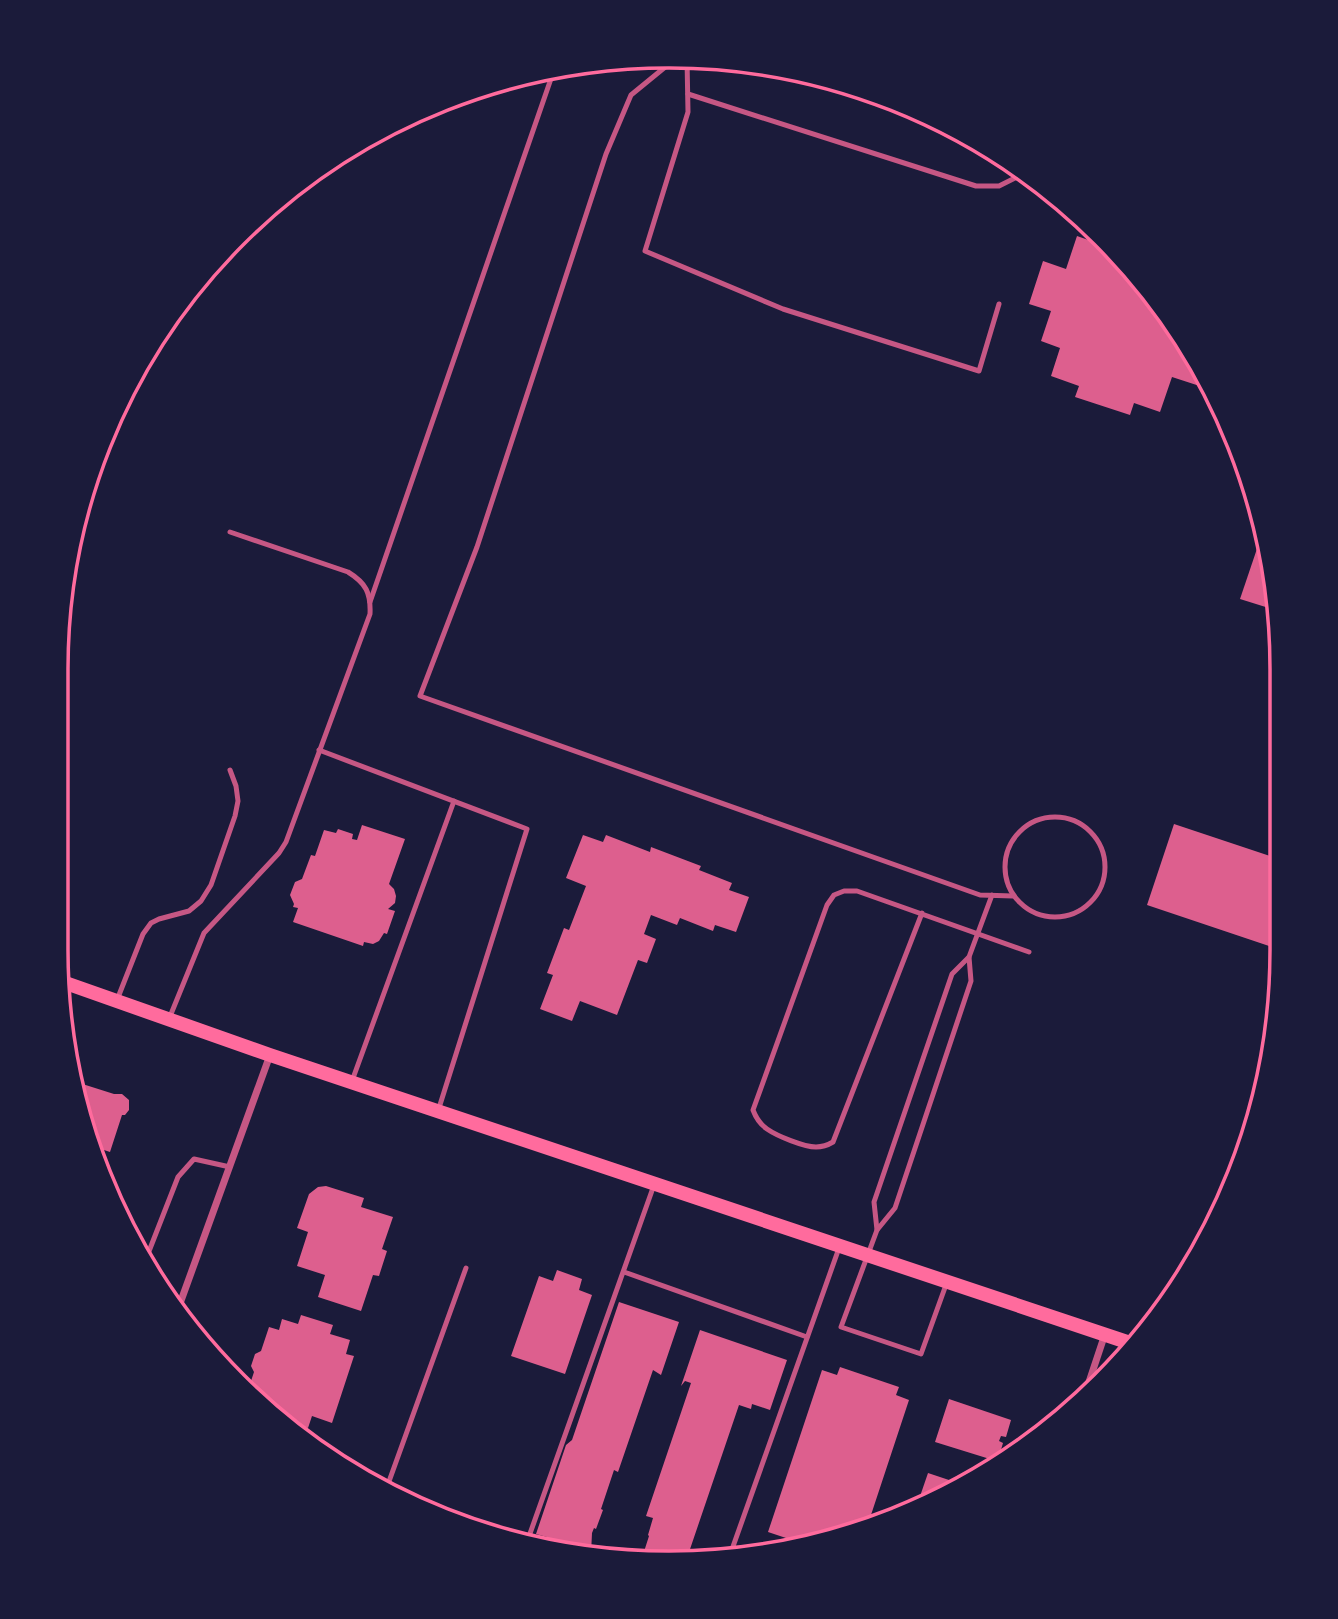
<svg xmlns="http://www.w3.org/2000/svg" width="1338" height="1619" font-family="Quicksand,sans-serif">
<rect width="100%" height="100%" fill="#1b1b3a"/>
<g fill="#dd5f8e">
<polygon points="1097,233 1156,296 1215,391 1172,377 1160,412 1134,403 1130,415 1075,397 1079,386 1051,376 1060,348 1041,341 1051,311 1029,304 1043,261 1066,269 1077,236 1094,242"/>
<polygon points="1264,528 1273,581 1278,611 1240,599"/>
<polygon points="1174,824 1270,856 1281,827 1281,950 1147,905"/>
<polygon points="362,825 405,839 389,884 394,889 396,896 395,903 388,909 395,911 387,934 384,933 379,941 373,944 364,942 363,946 293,922 298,908 293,907 294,904 290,895 295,882 302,879 311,855 315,856 324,830 336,833 338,829 353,834 352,839 357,840"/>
<polygon points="583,835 603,842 606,835 650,852 651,847 701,866 699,870 732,883 729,890 749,897 736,932 715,925 713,931 680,918 677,925 651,915 644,934 656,939 647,963 638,960 617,1015 580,1001 572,1021 540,1009 553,975 547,973 564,928 569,930 586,886 566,878"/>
<polygon points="73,1081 114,1094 122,1094 129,1100 129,1110 125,1115 122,1115 110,1152 92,1146 77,1108"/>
<polygon points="326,1186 364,1198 361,1207 393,1217 382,1249 387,1251 379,1276 373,1275 361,1311 318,1297 325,1275 297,1266 308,1232 297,1228 309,1194 318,1187"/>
<polygon points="557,1270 582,1279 579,1290 592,1295 565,1374 511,1356 539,1276 553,1281"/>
<polygon points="619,1302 679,1322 661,1375 653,1370 618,1472 614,1470 601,1509 603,1510 596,1529 594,1528 592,1533 591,1554 544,1545 547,1537 536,1534 566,1445 572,1440"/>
<polygon points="301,1315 333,1325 330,1334 350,1340 346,1354 354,1356 332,1423 312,1416 308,1428 279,1419 266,1408 268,1401 247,1393 254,1372 251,1366 255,1354 261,1351 269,1327 279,1330 282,1319 298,1324"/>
<polygon points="700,1330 787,1360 770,1410 752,1404 751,1409 739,1405 687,1558 641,1561 649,1536 648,1535 653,1518 646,1516 691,1383 685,1381 681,1386"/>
<polygon points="840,1367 899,1387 896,1395 909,1400 868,1524 807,1545 768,1532 822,1370 837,1375"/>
<polygon points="949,1399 1011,1420 1006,1437 1001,1436 999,1441 1003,1443 998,1460 993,1458 993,1460 935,1442"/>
<polygon points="928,1473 964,1485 940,1500 916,1508"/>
</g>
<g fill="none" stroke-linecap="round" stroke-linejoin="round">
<g stroke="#c65784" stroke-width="5">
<polyline points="675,59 631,95 606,154 477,547 420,696 980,895 1013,896"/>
<polyline points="687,59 688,112 645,251 783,309 979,371 999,304"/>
<polyline points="688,94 976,186 999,186 1015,178 1019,169"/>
<polyline points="370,602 554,70"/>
<polyline points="319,750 527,829 439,1108"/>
<circle cx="1055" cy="867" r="50"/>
<path d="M922,913L833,1142C828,1145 822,1147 816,1147C804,1147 777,1136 767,1129C760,1124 756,1118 753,1110L827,905L834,895L844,891H857L1029,952"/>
<polyline points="117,1000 143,934 151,923 159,919 189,911 201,901 211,885 235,816 238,801 236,786 230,770"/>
<path d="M169,1019L204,933L279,853L286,842L370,614C371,593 366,583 348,572L230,532"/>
<polyline points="352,1081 454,801"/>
<polyline points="877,1230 874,1202 952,974 969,957 992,895"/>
<polyline points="144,1264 178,1177 194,1159 230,1167"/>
<polyline points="624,1272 807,1337"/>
<polyline points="947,1282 921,1354 841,1327 877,1230 895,1208 971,981 969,957"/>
<polyline points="378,1484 387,1487 466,1268"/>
<polyline points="527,1542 654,1185"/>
<polyline points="730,1555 839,1248"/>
</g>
<g stroke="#c65784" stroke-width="7">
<polyline points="178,1309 270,1055"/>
<polyline points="1084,1397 1105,1334"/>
</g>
<polyline stroke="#ff6b9d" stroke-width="14" points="60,981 270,1055 1136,1345"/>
</g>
<path d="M0 0H1338V1619H0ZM669 68H669A601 601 0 0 1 1270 669V950A601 601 0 0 1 669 1551H669A601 601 0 0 1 68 950V669A601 601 0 0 1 669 68Z" fill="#1b1b3a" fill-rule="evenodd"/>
<path fill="none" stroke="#ff6b9d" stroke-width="3.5" d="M669 68H669A601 601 0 0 1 1270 669V950A601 601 0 0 1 669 1551H669A601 601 0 0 1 68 950V669A601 601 0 0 1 669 68Z"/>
</svg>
